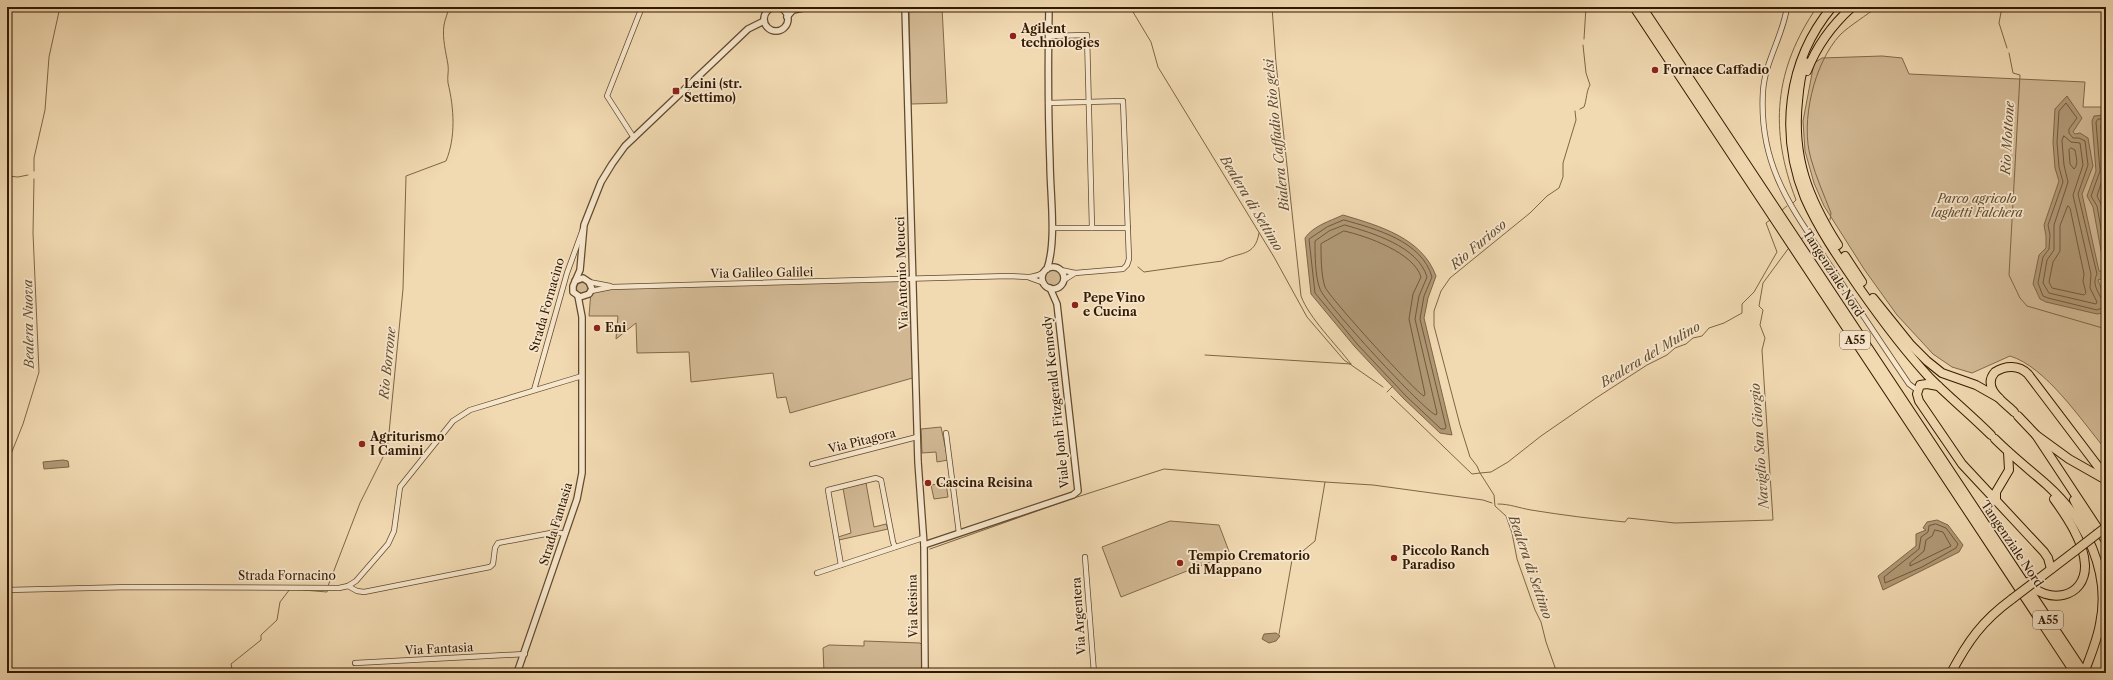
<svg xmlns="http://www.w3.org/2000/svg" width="2113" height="680" font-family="'Libre Caslon Text',serif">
<rect width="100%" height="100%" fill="#f1d9b1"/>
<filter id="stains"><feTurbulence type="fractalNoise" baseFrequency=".005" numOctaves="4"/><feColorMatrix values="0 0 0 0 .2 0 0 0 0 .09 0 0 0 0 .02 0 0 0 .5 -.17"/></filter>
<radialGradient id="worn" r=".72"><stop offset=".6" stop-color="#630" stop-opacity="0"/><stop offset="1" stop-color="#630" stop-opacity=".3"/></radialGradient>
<g fill="#d1b893" stroke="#82684a">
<polygon points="910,7 942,7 947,103 911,104 909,9"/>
<path d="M1882,56L1902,58L1909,74L2085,82L2083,107H2106V450C2081,420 2046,367 2010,356L1972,373L1952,367L1933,354L1897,315L1864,269L1824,206L1814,183L1805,151L1803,121L1814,63L1822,58Z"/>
<circle cx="1053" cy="278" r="9"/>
<polygon points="913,279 916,377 790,413 786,397 777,398 773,373 691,382 689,352 637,353 636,323 616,339 618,316 589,316 591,291 612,288"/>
<circle cx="582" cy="288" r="5.5"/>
<polygon points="941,427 948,460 937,462 936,452 922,453 921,429"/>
<polygon points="866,483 874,527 886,524 888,529 839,540 838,537 851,533 843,488"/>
<polygon points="946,483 948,497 934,499 931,485"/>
<polygon points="1170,521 1219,525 1230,554 1121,597 1102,547"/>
<polygon points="864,641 920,643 923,646 923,673 824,673 823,648 829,645 864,646"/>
</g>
<g fill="#b09875" stroke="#7e6546">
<polygon points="2067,96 2082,118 2073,132 2075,134 2080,133 2088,138 2093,166 2082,194 2099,271 2105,272 2093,207 2087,196 2096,171 2092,121 2094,116 2106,115 2106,277 2098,280 2106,301 2103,313 2097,314 2046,302 2040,299 2033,284 2039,255 2046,248 2046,236 2044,225 2059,181 2055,168 2053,142 2055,109"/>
<path d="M1343,215C1380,226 1422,238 1436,276L1428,298L1424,318L1452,435L1440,433L1403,398L1355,347L1311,294L1305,238C1313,226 1330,221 1343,215Z"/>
<polygon points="63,460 68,461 69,467 44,469 43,462"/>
<polygon points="1937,520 1948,525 1963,545 1959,552 1883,590 1878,576 1916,546 1916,534 1926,530 1923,528 1927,522"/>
<polygon points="1276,633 1280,636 1276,641 1269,643 1262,639 1264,634"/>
</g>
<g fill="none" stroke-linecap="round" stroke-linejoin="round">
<g stroke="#72583a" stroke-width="1">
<polyline points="2106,119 2098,119 2096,122 2100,171 2091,196 2097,206 2106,257"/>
<polyline points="2106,124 2101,126 2105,171 2097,196 2101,204 2106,228"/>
<polygon points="2064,136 2071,142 2080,143 2083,165 2073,195 2091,274 2090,288 2097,302 2096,304 2049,293 2043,283 2047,260 2054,250 2054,225 2068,182 2064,165 2062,141"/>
<path d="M2071,148L2075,150C2076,157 2079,164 2074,169L2070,164L2069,150Z"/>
<polygon points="2068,206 2070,208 2084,274 2083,281 2086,293 2084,295 2052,288 2049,282 2053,262 2060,251 2060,226"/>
<path d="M1344,220C1376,229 1422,241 1432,277L1424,296L1420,319L1446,427L1445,429H1441L1406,396L1358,345L1315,293L1309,239L1327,227Z"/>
<path d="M1345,225C1372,233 1418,246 1427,277L1419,296L1415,319L1437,413L1436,415C1425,412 1324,302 1320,289C1315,277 1315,254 1315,241L1329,231Z"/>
<path d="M1344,231C1367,236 1414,253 1421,277L1413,294L1409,319L1425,394L1424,396C1416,393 1329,297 1325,287C1321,275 1321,257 1321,244Z"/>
<path d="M2106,300L2101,298C2097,290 2092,283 2097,274L2078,194L2088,165L2085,141L2079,138H2073L2069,133V129L2077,118L2066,103L2059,111L2057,142L2059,167L2063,182L2048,225L2050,235L2049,249L2043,257L2038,283L2043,296L2048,298L2097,310L2106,306"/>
<polygon points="1936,524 1946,528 1958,544 1956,548 1922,567 1885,583 1884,577 1919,549 1921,537 1928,532 1929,526"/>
<polygon points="1935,530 1943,532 1951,546 1910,566 1910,563 1924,551 1926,540 1932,536"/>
</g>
<g stroke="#7e6546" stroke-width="1">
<polyline points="1130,7 1151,42 1158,67 1274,257 1307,317 1344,360 1383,387"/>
<path d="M1272,7L1276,63L1301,296C1309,318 1336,344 1351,364"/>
<polyline points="2002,7 1999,23 2007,48"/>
<polyline points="1584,39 1586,7"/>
<polyline points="2009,53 2013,73 2020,75 2009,275 2020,298 2027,306 2106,329"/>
<path d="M1580,109L1584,107C1587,99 1586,92 1590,85L1586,73L1583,45"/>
<polyline points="1575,111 1576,120 1563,163 1563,177 1559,188 1547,196 1530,213 1450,278 1441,291 1434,311 1434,326 1460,425 1470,457 1477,466 1480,473 1491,472 1508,462 1541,436 1596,398 1647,365 1667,355 1675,348 1686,344 1693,338 1702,336 1709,328 1724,323 1742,313 1742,304 1754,292 1777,252 1766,223 1770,220"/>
<polyline points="34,171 34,158 45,110 49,57 60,7"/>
<polyline points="7,176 18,177 28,175"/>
<path d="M1793,203L1796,200C1769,130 1774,69 1817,7"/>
<polyline points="1782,210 1787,206"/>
<path d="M1830,220L1831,213C1824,195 1816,177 1811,159C1800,122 1814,63 1840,35C1849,26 1867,15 1877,7"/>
<polyline points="1810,233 1814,231"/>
<polyline points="1801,239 1807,235"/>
<path d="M1138,267L1144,272L1222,261C1239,251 1255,258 1259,233"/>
<polyline points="1205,355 1351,364"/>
<polyline points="1387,392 1393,386"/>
<polyline points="1391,396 1472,474 1480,473 1494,495 1495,506 1506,516 1512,533 1517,559 1535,610 1541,622 1546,642 1557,673"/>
<polyline points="7,464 23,424 39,372 33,233 34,179"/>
<polyline points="1074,498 1164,469 1325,482"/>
<path d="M1498,504C1510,504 1519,508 1531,510C1562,515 1593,519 1625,522L1628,518L1675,523L1773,520L1762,350L1765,338L1760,325L1763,310L1759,306L1763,283L1788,249"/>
<polyline points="930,549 1071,499"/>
<path d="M328,586L360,503L384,455L388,443L403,289L406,176L446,161C456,137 454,108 448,83C447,77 449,71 448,65C446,52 442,39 444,25C445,19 448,13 449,7"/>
<polyline points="303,590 327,592 328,589"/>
<polyline points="1279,634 1292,560 1315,541 1325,482 1373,485 1483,500 1492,503"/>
<polyline points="233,673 231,664 261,640 261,635 277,620 280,602 290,589"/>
</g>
<defs>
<g id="minor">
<path d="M1787,7C1783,36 1765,61 1763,91C1758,169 1795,212 1835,273C1859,310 1884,347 1909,384L1917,390"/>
<polyline points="1048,36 1087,35 1092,228"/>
<polyline points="1048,103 1123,101 1129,259 1127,265 1123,269 1075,273 1061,270"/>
<polyline points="634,138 607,96 642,7"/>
<polyline points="1052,228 1128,228"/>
<polyline points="1030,278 1044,283"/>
<polyline points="1064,280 1075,273"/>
<polyline points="589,282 610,286"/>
<path d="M591,291L611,287L1009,276C1021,276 1033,280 1044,272"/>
<polyline points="534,390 567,273 583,229"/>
<polyline points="946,433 959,533"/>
<polyline points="812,464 917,437"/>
<polyline points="1085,557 1094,673"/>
<polyline points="841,565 828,490 876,478 881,480 893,542 895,547"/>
<polyline points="817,573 923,538"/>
<polyline points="348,586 357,591 364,592 490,567 493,564 495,548 498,543 556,532 565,534"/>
<polyline points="7,590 131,587 339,588 348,586 356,581 388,544 394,531 400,487 453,421 470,410 582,376"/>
<polyline points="355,663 525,654"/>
</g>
<g id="tertiary">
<polyline points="905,7 918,462 924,545 925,673"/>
<circle cx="776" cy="19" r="12"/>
<polyline points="787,17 793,10 808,7"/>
<circle cx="1053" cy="278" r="11"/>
<path d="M1047,269C1057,241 1050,193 1050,163C1048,111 1048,59 1049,7"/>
<polyline points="575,281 583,278 589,282 592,289 589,294 580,297 573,292 573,286 580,270 584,225 601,182 612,164 625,146 748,29 764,21"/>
<polyline points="924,545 1073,495 1078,491 1057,304 1050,288"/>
<polyline points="517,673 577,499 582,473 582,317 578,296"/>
</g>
<g id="motorway">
<polyline points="1634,7 2075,673"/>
<polyline points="1642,7 2084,673"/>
<path d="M1832,7C1787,61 1779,134 1805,198C1819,230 1840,260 1860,289C1881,319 1904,350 1929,377C1949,397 1971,415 1991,435"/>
<path d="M1805,62C1801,74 1799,88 1798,101C1792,157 1808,198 1838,245"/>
<path d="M1807,71C1817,45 1832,25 1852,7"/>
<polyline points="1845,256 1862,282"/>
<polyline points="1873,298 1910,344 1927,361 1942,373 1976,385 1999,398"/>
<polyline points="1938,386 1927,384 1920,385 1917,394 1919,401 1962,464 2044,552 2048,558 2051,569"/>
<path d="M2014,412C2004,402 1981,388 1995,372C2006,365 2019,365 2028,374L2106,477"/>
<polyline points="2018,416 2036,435 2069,459 2106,480"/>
<polyline points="2036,435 2106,541"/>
<path d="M1995,439C2012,456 2030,470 2047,485C2086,520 2111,572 2100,624C2097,641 2090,657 2084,673"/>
<polyline points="2074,500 2091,533"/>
<polyline points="1996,501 1996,492 2009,470 2008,452"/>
<polyline points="2037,580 2075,551"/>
<path d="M2028,582C2046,605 2086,599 2085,565C2084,542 2067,517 2054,499"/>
<path d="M1951,673C1968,641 1982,621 2012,599"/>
</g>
</defs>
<use href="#minor" stroke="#62492c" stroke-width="6"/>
<use href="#tertiary" stroke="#62492c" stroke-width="8"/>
<use href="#motorway" stroke="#331900" stroke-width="10"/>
<use href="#minor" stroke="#f6e6cc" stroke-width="4.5"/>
<use href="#tertiary" stroke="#f6e6cc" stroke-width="5.5"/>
<use href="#motorway" stroke="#f1d9b1" stroke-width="8"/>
<defs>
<g id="motorway-bridge">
<polyline points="2075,551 2106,527"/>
<polyline points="2012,599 2037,580"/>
</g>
</defs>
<use href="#motorway-bridge" stroke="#331900" stroke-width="10" stroke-linecap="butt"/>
<use href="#motorway-bridge" stroke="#f1d9b1" stroke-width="8"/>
</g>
<g fill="#8f2418" stroke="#f6e6cc" stroke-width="1.5">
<circle cx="1013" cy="36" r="4"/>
<circle cx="1655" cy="70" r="4"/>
<rect x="672" y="87" width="8" height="8" rx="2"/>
<circle cx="1075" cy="305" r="4"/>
<circle cx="597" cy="328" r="4"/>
<circle cx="362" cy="444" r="4"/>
<circle cx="928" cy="483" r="4"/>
<circle cx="1394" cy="558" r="4"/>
<circle cx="1180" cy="563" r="4"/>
</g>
<g text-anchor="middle" stroke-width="3.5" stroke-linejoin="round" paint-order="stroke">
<g fill="#f6e6cc" stroke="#6e563d" stroke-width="1">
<rect x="1840" y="331" width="30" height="18" rx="3"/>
<rect x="2033" y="611" width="30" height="18" rx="3"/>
</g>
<g font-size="11" font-weight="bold" fill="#331900">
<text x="1855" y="344">A55</text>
<text x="2048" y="624">A55</text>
</g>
<g font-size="12" font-weight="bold" fill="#331900" stroke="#f6e6cc" text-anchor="start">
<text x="1021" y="33">Agilent<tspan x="1021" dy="14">technologies</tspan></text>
<text x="1663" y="74">Fornace Caffadio</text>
<text x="684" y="88">Leini (str.<tspan x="684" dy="14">Settimo)</tspan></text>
<text x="1083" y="302">Pepe Vino<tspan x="1083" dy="14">e Cucina</tspan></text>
<text x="605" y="332">Eni</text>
<text x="370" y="441">Agriturismo<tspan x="370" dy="14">I Camini</tspan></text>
<text x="936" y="487">Cascina Reisina</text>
<text x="1402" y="555">Piccolo Ranch<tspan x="1402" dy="14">Paradiso</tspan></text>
<text x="1188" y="560">Tempio Crematorio<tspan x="1188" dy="14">di Mappano</tspan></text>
</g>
<g font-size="12" font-style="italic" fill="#62492c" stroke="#f6e6cc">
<text x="1977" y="203">Parco agricolo<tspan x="1977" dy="14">laghetti Falchera</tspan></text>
</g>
<g font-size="12" fill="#331900" stroke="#f6e6cc">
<text transform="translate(762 273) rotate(-1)" y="4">Via Galileo Galilei</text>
<text transform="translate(902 273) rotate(-92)" y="4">Via Antonio Meucci</text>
<text transform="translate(1833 273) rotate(57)" y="4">Tangenziale Nord</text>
<text transform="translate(547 305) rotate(-74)" y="4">Strada Fornacino</text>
<text transform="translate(1056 402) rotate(-96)" y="4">Viale Jonh Fitzgerald Kennedy</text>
<text transform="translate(862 441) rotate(-14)" y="4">Via Pitagora</text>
<text transform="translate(556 524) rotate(-73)" y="4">Strada Fantasia</text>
<text transform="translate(2012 544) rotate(56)" y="4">Tangenziale Nord</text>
<text x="287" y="580">Strada Fornacino</text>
<text transform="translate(913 606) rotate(-91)" y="4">Via Reisina</text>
<text transform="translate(1079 616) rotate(-94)" y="4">Via Argentera</text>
<text transform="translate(439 649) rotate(-3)" y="4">Via Fantasia</text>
</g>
<g font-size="13" font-style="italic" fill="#654c2f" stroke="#f6e6cc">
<text transform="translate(1276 135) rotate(-96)" y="5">Bialera Caffadio Rio gelsi</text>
<text transform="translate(2007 138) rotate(-87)" y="5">Rio Mottone</text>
<text transform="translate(1252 203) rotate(59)" y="5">Bealera di Settimo</text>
<text transform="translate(1478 244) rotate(-40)" y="5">Rio Furioso</text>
<text transform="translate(28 324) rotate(-91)" y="5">Bealera Nuova</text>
<text transform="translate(1650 354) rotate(-31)" y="5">Bealera del Mulino</text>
<text transform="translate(387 363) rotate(-84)" y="5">Rio Borrone</text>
<text transform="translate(1759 446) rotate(-94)" y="5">Naviglio San Giorgio</text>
<text transform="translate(1531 567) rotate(71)" y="5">Bealera di Settimo</text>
</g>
</g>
<rect width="2113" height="680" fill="none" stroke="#f1d9b1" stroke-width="24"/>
<rect x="8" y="8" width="2097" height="664" fill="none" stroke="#331900" stroke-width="2"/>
<rect x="12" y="12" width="2089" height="656" fill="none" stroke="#331900"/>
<rect width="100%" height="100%" filter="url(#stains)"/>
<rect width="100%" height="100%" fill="url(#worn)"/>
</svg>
